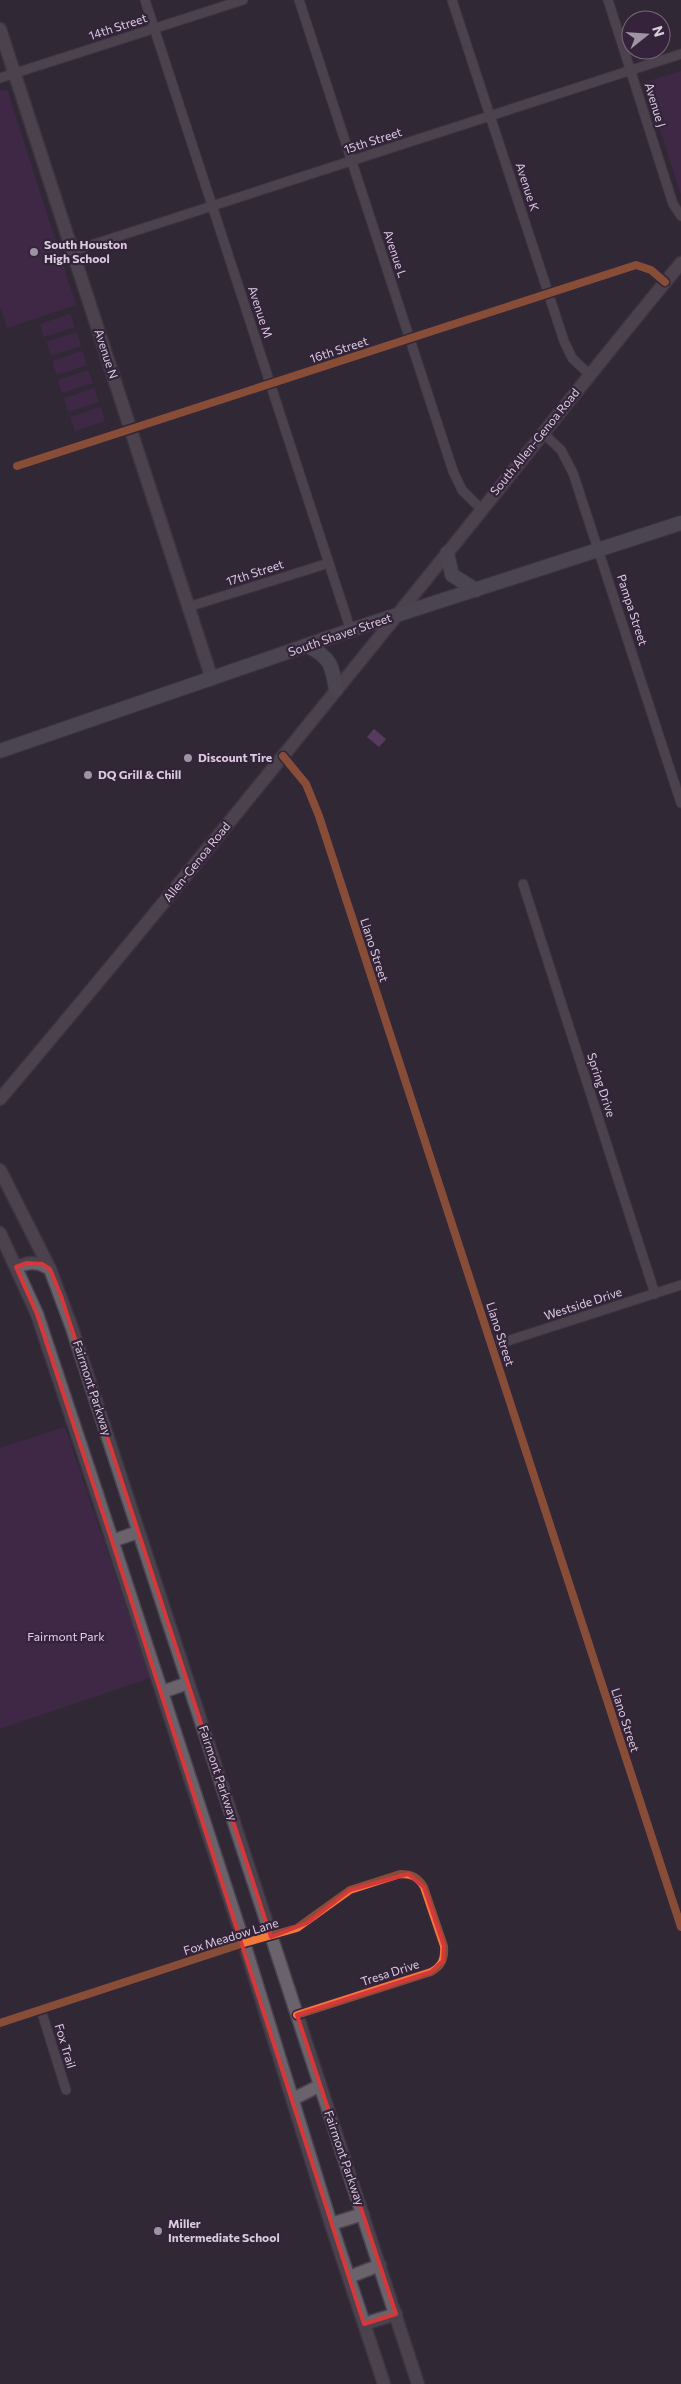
<svg xmlns="http://www.w3.org/2000/svg" width="681" height="2384" font-family="Commissioner,sans-serif">
<rect width="100%" height="100%" fill="#312835"/>
<g fill="#4e285c">
<polygon points="681,71 681,195 645,82"/>
<polygon points="7,89 76,305 7,328 0,307 0,91"/>
<polygon points="70,314 75,327 44,337 40,324"/>
<polygon points="77,332 81,346 51,356 46,342"/>
<polygon points="82,351 87,365 57,375 52,361"/>
<polygon points="88,370 93,383 62,393 58,380"/>
<polygon points="94,388 99,402 68,412 64,398"/>
<polygon points="101,407 105,421 75,431 70,417"/>
<polygon points="65,1427 150,1678 0,1729 0,1448"/>
</g>
<polygon fill="#855196" points="374,729 386,739 379,747 367,737"/>
<g fill="none" stroke-linecap="round" stroke-linejoin="round">
<defs>
<g id="street">
<polyline points="145,0 351,631"/>
<polyline points="299,0 453,471 462,490 481,509"/>
<polyline points="452,0 564,341 572,358 590,375"/>
<polyline points="608,0 673,204 681,216"/>
<polyline points="0,78 243,0"/>
<polyline points="73,251 681,54"/>
<polyline points="543,433 561,450 573,473 681,803"/>
<polyline points="17,466 636,265 651,270 665,282"/>
<polyline points="188,607 329,563"/>
<polyline points="283,756 306,784 319,816 681,1927"/>
<polyline points="523,884 655,1294"/>
<polyline points="492,1346 681,1285"/>
<polyline points="41,2010 66,2090"/>
<path d="M0,2023L244,1943L297,1928L350,1890L400,1874C412,1874 418,1877 424,1887L444,1946C445,1959 442,1966 431,1972L297,2015"/>
</g>
<g id="secondary">
<polyline points="0,29 212,679"/>
<path d="M0,1099C148,924 292,745 436,567C518,466 598,363 681,263"/>
<polyline points="0,1170 50,1269 72,1328 418,2384"/>
<polyline points="0,1233 37,1314 96,1491 244,1943 331,2224 384,2384"/>
<path d="M16,1267C30,1262 37,1261 50,1269"/>
<polyline points="112,1541 138,1532"/>
<polyline points="162,1692 188,1683"/>
<polyline points="293,2099 319,2086"/>
<polyline points="331,2224 363,2214"/>
<polyline points="349,2277 380,2265"/>
<polyline points="364,2324 396,2314"/>
</g>
<g id="primary">
<polyline points="447,553 452,575 476,590"/>
<path d="M308,646C331,658 332,665 336,690"/>
<polyline points="0,751 366,625 681,523"/>
</g>
</defs>
<use href="#street" stroke="#4b434e" stroke-width="11"/>
<use href="#secondary" stroke="#4b434e" stroke-width="15"/>
<use href="#primary" stroke="#4b434e" stroke-width="16"/>
<use href="#street" stroke="#6a636c" stroke-width="9"/>
<use href="#secondary" stroke="#6a636c" stroke-width="12"/>
<use href="#primary" stroke="#686971" stroke-width="14"/>
<defs>
<g id="cycleway">
<polyline points="17,466 636,265 651,270 665,282"/>
<polyline points="283,756 306,784 319,816 681,1927"/>
<path d="M0,2023L244,1943L297,1928L350,1890L400,1874C412,1874 418,1877 424,1887L444,1946C445,1959 442,1966 431,1972L297,2015"/>
</g>
</defs>
<use href="#cycleway" stroke="#34233a" stroke-width="11"/>
<use href="#cycleway" stroke="#f17a3a" stroke-width="8"/>
</g>
<path d="M0 0H681V2384H0ZM27,1263L42,1264L50,1269L61,1296L271,1937L307,1923L350,1890L408,1874L424,1887L444,1946L443,1961L431,1972L297,2015L396,2314L364,2324L112,1541L37,1314L16,1267Z" fill="#312835" fill-opacity=".55" fill-rule="evenodd"/>
<path fill="none" stroke="#d6383a" stroke-width="4" stroke-linejoin="round" d="M27,1263L42,1264L50,1269L61,1296L271,1937L307,1923L350,1890L408,1874L424,1887L444,1946L443,1961L431,1972L297,2015L396,2314L364,2324L112,1541L37,1314L16,1267Z"/>
<g fill="#9e93a2" stroke="#34233a" stroke-width="2">
<circle cx="34" cy="252" r="5"/>
<circle cx="188" cy="758" r="5"/>
<circle cx="88" cy="775" r="5"/>
<circle cx="158" cy="2231" r="5"/>
</g>
<g text-anchor="middle" stroke-width="4.5" stroke-linejoin="round" paint-order="stroke">
<g font-size="12" fill="#d8cddc" stroke="#34233a">
<text transform="translate(118 27) rotate(-18)" y="4">14th Street</text>
<text transform="translate(655 105) rotate(73)" y="4">Avenue J</text>
<text transform="translate(373 141) rotate(-18)" y="4">15th Street</text>
<text transform="translate(527 187) rotate(72)" y="4">Avenue K</text>
<text transform="translate(395 254) rotate(72)" y="4">Avenue L</text>
<text transform="translate(260 312) rotate(72)" y="4">Avenue M</text>
<text transform="translate(339 350) rotate(-18)" y="4">16th Street</text>
<text transform="translate(106 354) rotate(72)" y="4">Avenue N</text>
<text transform="translate(535 442) rotate(-51)" y="4">South Allen-Genoa Road</text>
<text transform="translate(255 573) rotate(-18)" y="4">17th Street</text>
<text transform="translate(632 610) rotate(72)" y="4">Pampa Street</text>
<text transform="translate(340 635) rotate(-19)" y="4">South Shaver Street</text>
<text transform="translate(197 862) rotate(-51)" y="4">Allen-Genoa Road</text>
<text transform="translate(374 950) rotate(72)" y="4">Llano Street</text>
<text transform="translate(601 1085) rotate(72)" y="4">Spring Drive</text>
<text transform="translate(583 1304) rotate(-18)" y="4">Westside Drive</text>
<text transform="translate(500 1334) rotate(72)" y="4">Llano Street</text>
<text transform="translate(92 1388) rotate(72)" y="4">Fairmont Parkway</text>
<text transform="translate(625 1720) rotate(72)" y="4">Llano Street</text>
<text transform="translate(218 1773) rotate(72)" y="4">Fairmont Parkway</text>
<text transform="translate(231 1937) rotate(-17)" y="4">Fox Meadow Lane</text>
<text transform="translate(390 1973) rotate(-18)" y="4">Tresa Drive</text>
<text transform="translate(65 2046) rotate(73)" y="4">Fox Trail</text>
<text transform="translate(344 2158) rotate(71)" y="4">Fairmont Parkway</text>
</g>
<g font-size="12" font-weight="bold" fill="#d8cddc" stroke="#34233a" text-anchor="start">
<text x="44" y="249">South Houston<tspan x="44" dy="14">High School</tspan></text>
<text x="198" y="762">Discount Tire</text>
<text x="98" y="779">DQ Grill &amp; Chill</text>
<text x="168" y="2228">Miller<tspan x="168" dy="14">Intermediate School</tspan></text>
</g>
<g font-size="12" fill="#e8caf2" stroke="#34233a">
<text x="66" y="1641">Fairmont Park</text>
</g>
</g>
<g transform="translate(646 35) rotate(73)"><circle r="24" fill="#34233a" stroke="#76677b"/>
<path d="M0-4L9 19L0 12L-9 19Z" fill="#9e93a2"/>
<text y="-8" font-size="14" font-weight="bold" text-anchor="middle" fill="#d8cddc">N</text>
</g>
</svg>
